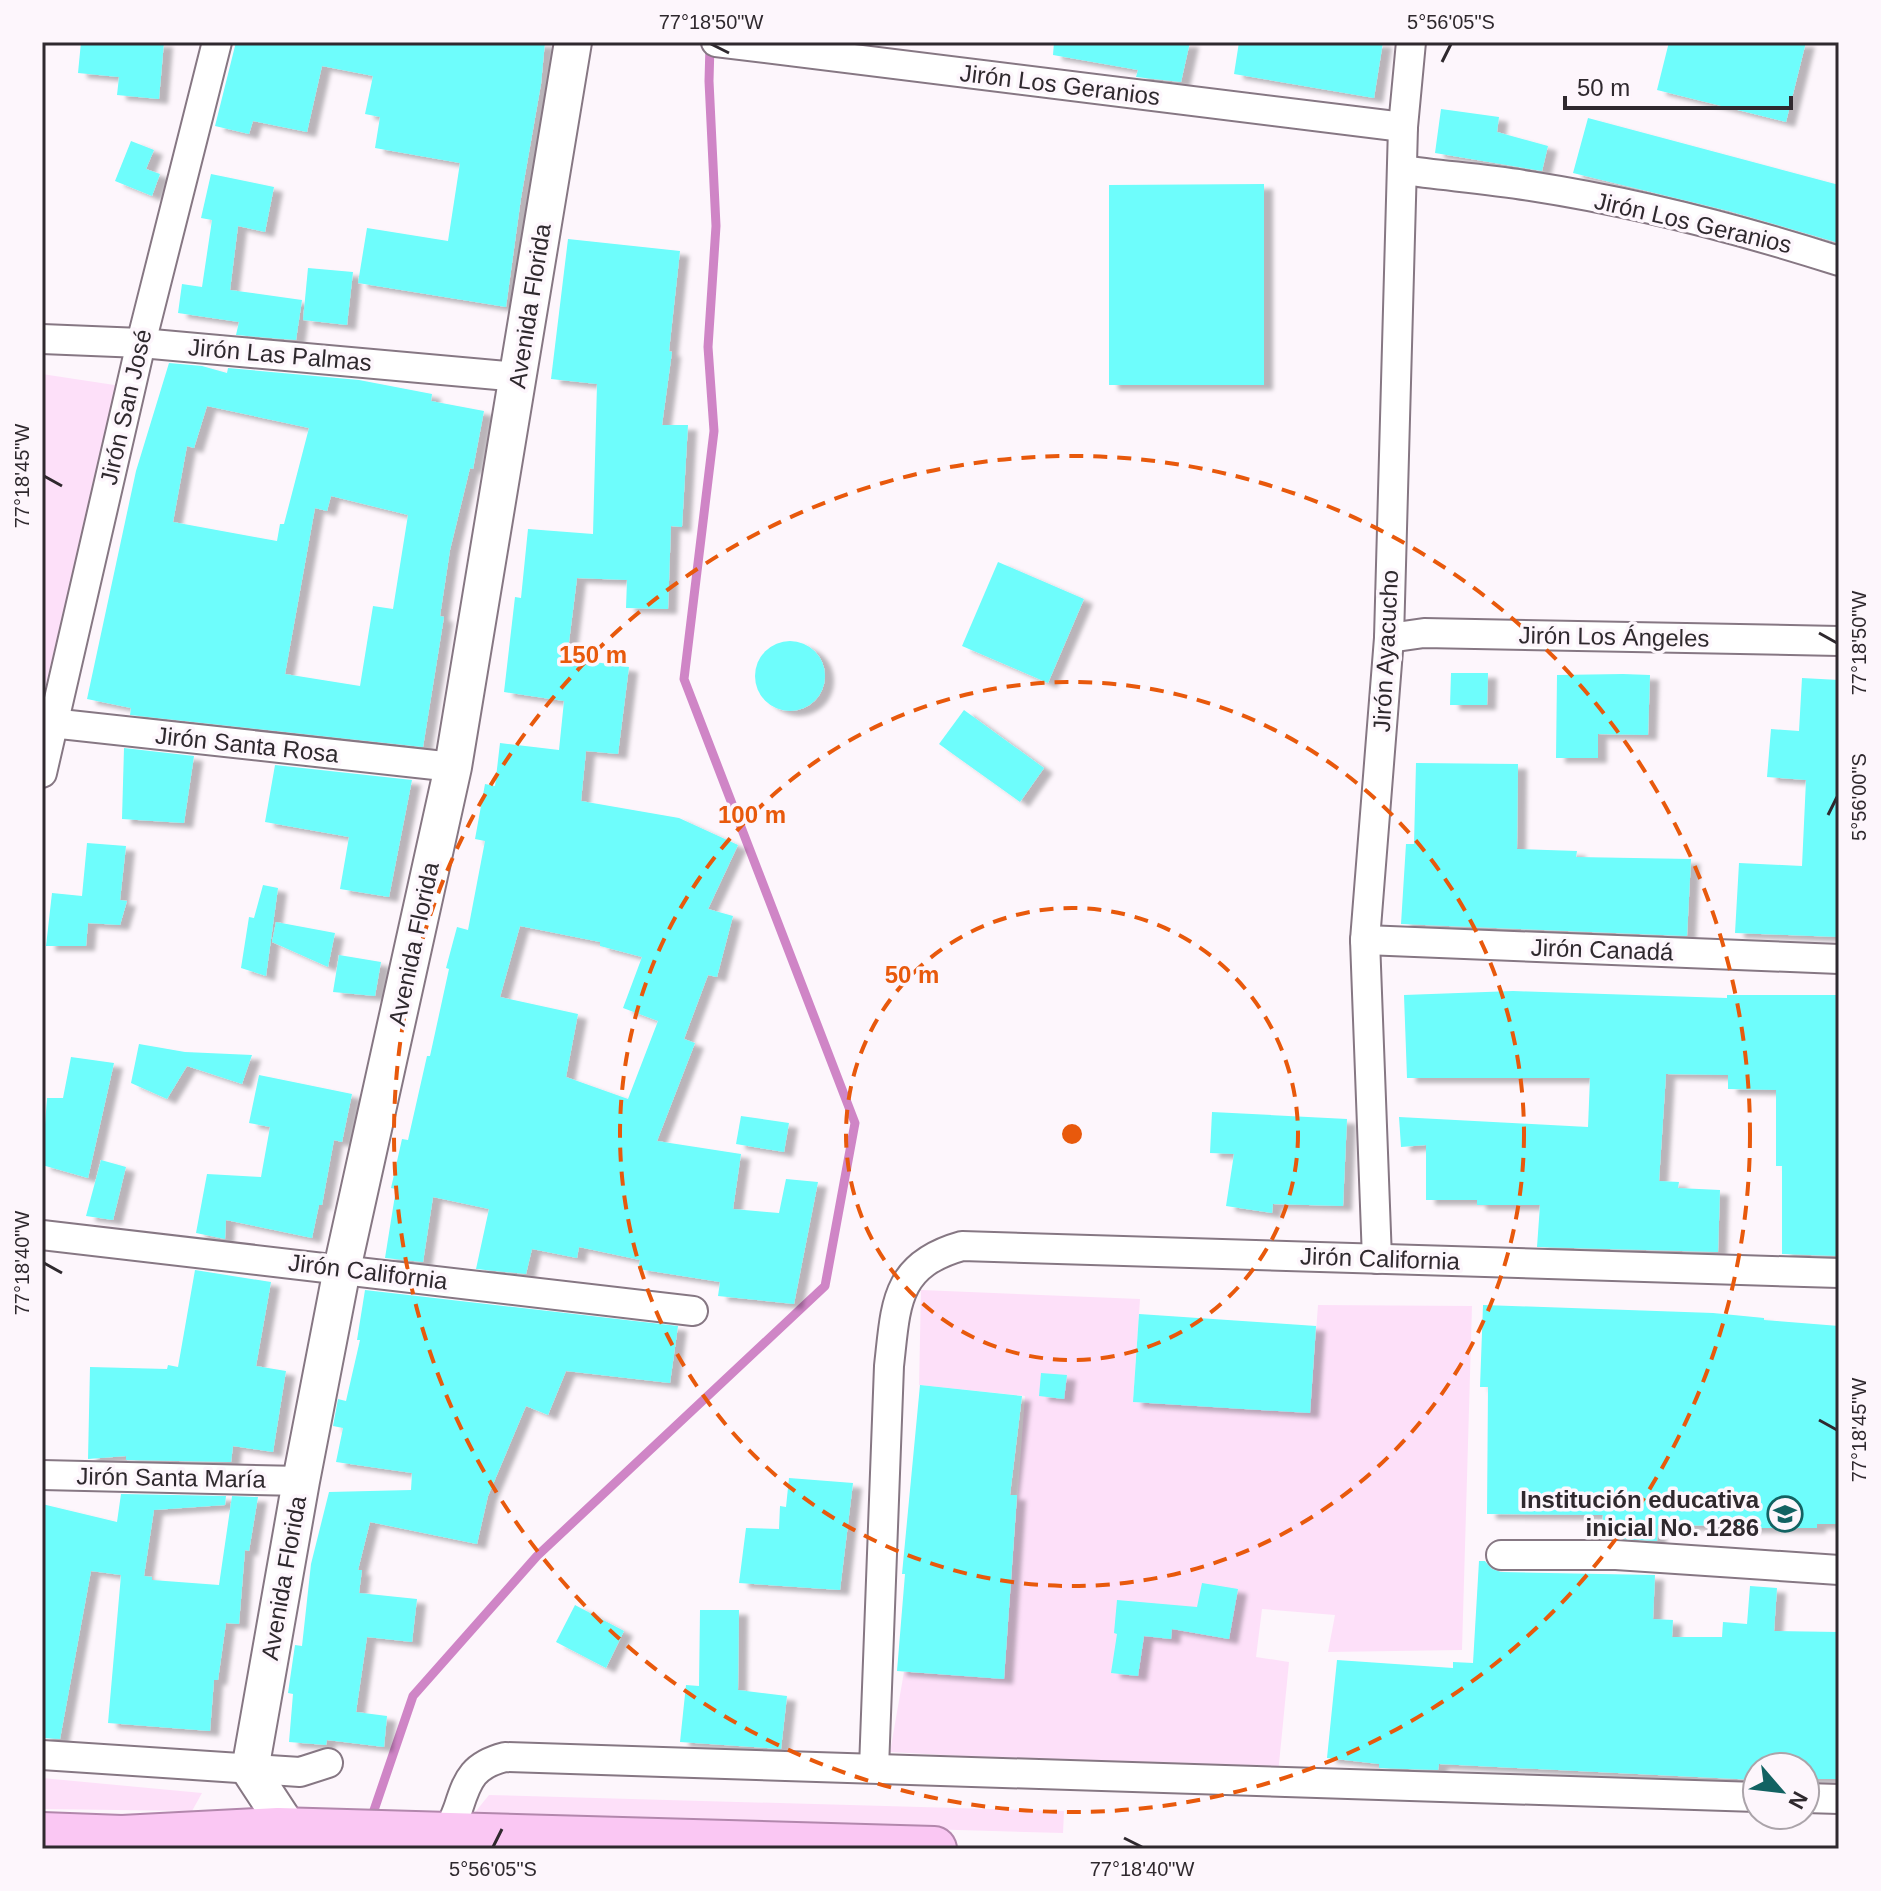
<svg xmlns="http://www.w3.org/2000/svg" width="1881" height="1891" font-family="Arial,sans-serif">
<defs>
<filter id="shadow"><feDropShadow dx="9" dy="5" stdDeviation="2" flood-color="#0004"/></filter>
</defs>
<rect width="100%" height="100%" fill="#fdf6fc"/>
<g fill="#fde0f9">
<polygon points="42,374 121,386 42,699"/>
<polygon points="921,1290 1140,1299 1133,1402 1310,1412 1318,1305 1472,1306 1462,1650 1328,1652 1335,1615 1262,1609 1256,1657 1289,1662 1278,1774 890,1752 904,1672 1004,1678 1025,1396 919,1385"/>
<polygon points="42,1778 202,1793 192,1811 42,1809"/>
<polygon points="489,1795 1064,1811 1063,1833 472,1816"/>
</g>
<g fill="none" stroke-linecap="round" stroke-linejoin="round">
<polyline stroke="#cf85c6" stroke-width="9" points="371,1819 413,1696 537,1556 825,1286 855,1123 684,679 714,431 708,347 716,226 709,81 710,45"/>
</g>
<g fill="#6efdfc" fill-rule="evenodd" filter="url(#shadow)">
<polygon points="81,42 164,42 159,99 117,95 119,77 78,73"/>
<polygon points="236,42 545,42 541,84 521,198 506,307 358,283 367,228 448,241 460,163 375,148 380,117 365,114 373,76 322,66 307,132 253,121 249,134 215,126"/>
<polygon points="1054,42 1190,42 1181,82 1136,77 1138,70 1053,55"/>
<polygon points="1239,42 1383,42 1374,98 1234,74"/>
<polygon points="1669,42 1806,42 1786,122 1657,90"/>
<polygon points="1441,109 1499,117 1497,132 1548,146 1542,171 1435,153"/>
<polygon points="1588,118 1839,185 1839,243 1729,211 1573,173"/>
<polygon points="131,141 154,150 146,169 160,174 152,196 115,181"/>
<polygon points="211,174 274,187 265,232 238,226 230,290 302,300 296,340 236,335 239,322 178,313 182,284 202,287 212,220 201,218"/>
<polygon points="1264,184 1264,385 1109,385 1109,185"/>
<path d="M568,239L680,251L669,351L672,352L662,425H688L682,527L671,526L668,609L626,608L627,580L577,578L567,658L629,667L618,754L586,751L581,801L679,818L738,845L708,909L733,916L717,977L708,975L684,1039L695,1043L657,1141L741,1154L733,1209L779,1213L786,1179L818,1182L794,1304L718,1296L720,1282L638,1269L640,1260L579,1247L577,1258L532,1249L526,1274L476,1269L489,1209L433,1197L423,1262L385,1258L396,1189L391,1188L402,1139L408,1140L427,1056H430L449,969L446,968L457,927L468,930L485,841L475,839L485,784L495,786L500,743L559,750L564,701L504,692L515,597L521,598L528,529L593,534L597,384L551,379ZM520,926L600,942V946L642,957L623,1008L658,1021L628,1099L566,1077L578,1014L500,997Z"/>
<polygon points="308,268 353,272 347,325 303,320"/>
<path d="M169,363L202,366L227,373L228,368L359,380L432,394L431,401L484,411L473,469L470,468L450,550L440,616L444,617L423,747L130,715L131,708L87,699L136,471ZM207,406L309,428L284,524H280L277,541L173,522L187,446L194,448ZM331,496L408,515L393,609L373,606L360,686L285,674L315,508L327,511Z"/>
<polygon points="998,562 1084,599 1048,683 962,646"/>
<circle cx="790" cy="676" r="35"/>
<polygon points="1451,673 1488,673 1487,705 1450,705"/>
<polygon points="1623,674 1650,675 1648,735 1598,734 1598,758 1556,758 1557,675"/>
<polygon points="1802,678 1839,680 1839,937 1735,933 1739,863 1802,866 1806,780 1767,777 1771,729 1799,731"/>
<polygon points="964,710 1044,768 1020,802 939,744"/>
<polygon points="124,748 194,756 184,823 122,819"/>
<polygon points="1416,763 1518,764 1517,849 1577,851 1576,857 1691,859 1687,936 1401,924 1406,844 1414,844"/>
<polygon points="275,765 412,780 389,897 340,889 349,837 265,822"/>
<polygon points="87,843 126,846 120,900 127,901 120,925 88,923 86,946 46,946 52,893 82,896"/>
<polygon points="263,885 278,888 266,976 241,968 249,917 254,918"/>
<polygon points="276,922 335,933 328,967 272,942"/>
<polygon points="339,955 381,962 375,996 333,992"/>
<polygon points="1513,991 1727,998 1727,995 1839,995 1839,1256 1782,1254 1782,1166 1776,1166 1776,1090 1728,1089 1728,1075 1666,1074 1659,1181 1679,1182 1678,1188 1720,1190 1718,1252 1537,1247 1540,1205 1477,1205 1477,1200 1426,1200 1426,1145 1401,1147 1399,1117 1588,1127 1590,1078 1407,1078 1404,995"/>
<polygon points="139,1044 185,1052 252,1055 242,1084 187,1066 167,1099 131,1083"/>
<polygon points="71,1057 114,1063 88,1178 42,1165 47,1098 63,1098"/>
<polygon points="259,1075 352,1094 342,1142 334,1140 322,1205 319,1205 312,1238 226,1220 225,1239 196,1233 207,1174 261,1177 270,1127 249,1123"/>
<polygon points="1212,1112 1347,1119 1343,1206 1273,1204 1272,1213 1226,1206 1234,1154 1210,1153"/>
<polygon points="741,1116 789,1123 784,1152 736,1144"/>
<polygon points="101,1160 126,1167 113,1220 86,1216"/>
<polygon points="195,1270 271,1282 256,1366 286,1371 273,1452 233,1446 231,1462 126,1460 126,1456 88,1459 90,1367 167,1369 168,1365 178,1367"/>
<polygon points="365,1290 678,1326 670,1383 566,1371 548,1415 526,1406 488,1496 477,1544 370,1522 358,1570 362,1570 359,1593 417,1599 412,1642 367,1637 356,1712 387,1716 384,1747 327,1740 326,1745 289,1742 293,1694 288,1693 295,1645 302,1646 311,1564 329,1492 411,1490 412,1473 336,1462 343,1428 333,1426 338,1399 346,1401 360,1340 357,1340"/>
<polygon points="1483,1305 1713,1313 1764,1318 1764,1320 1839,1326 1839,1524 1817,1524 1817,1528 1745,1528 1745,1526 1658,1525 1657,1541 1601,1538 1603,1515 1487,1514 1488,1387 1480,1387"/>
<polygon points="1139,1314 1316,1326 1310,1413 1133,1402"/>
<polygon points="1041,1373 1067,1375 1064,1399 1039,1396"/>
<polygon points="920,1385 1022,1396 1010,1495 1017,1495 1004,1679 897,1671 905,1574 902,1574"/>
<polygon points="789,1478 853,1483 840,1590 739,1583 746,1528 779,1529 780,1506 786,1507"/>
<polygon points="121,1494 226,1496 225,1505 154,1510 144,1576 152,1577 152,1580 219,1585 232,1496 258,1497 249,1551 245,1550 239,1624 226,1623 218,1680 214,1680 210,1731 108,1723 121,1575 91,1571 60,1739 42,1738 42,1504 117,1522"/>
<polygon points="1479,1561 1485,1561 1492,1569 1501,1572 1655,1575 1653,1619 1673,1620 1672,1637 1722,1637 1723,1622 1747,1624 1750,1586 1777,1588 1774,1631 1839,1632 1839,1779 1805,1779 1805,1767 1757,1767 1757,1780 1439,1764 1438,1770 1379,1768 1379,1764 1327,1758 1337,1660 1453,1668 1453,1662 1473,1663"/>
<polygon points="1202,1583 1238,1589 1229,1639 1172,1629 1171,1639 1144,1636 1138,1676 1111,1673 1117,1634 1114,1633 1117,1600 1197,1607"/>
<polygon points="575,1605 624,1631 606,1668 556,1642"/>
<polygon points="700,1610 739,1610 738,1690 787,1696 781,1749 680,1742 686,1685 699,1686"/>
</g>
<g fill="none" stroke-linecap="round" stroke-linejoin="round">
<defs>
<g id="minor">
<polyline points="716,42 1403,127"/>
<path d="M1402,170C1445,176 1488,179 1530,186C1634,202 1739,229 1839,261"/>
<polyline points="42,339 141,343 518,377"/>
<polyline points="1389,638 1424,633 1839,641"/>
<polyline points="42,722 453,767"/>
<polyline points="42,773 141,343 217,42"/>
<polyline points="1365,940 1839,959"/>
<polyline points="42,1235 693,1311"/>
<polyline points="1377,1259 1365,940 1389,638 1403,127 1411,42"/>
<polyline points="42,1475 301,1481"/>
<polyline points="1501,1555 1616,1555 1839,1570"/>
<polyline points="42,1755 300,1772 328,1763"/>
<path d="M874,1768L889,1366C896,1305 894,1265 962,1246L1839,1273"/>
<polyline points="1805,1798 1839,1799"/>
<path d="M445,1849C446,1833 454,1821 459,1806C468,1778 474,1765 505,1757L1757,1797"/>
</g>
<polyline id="tertiary" points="290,1831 250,1770 301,1481 342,1269 453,767 573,42"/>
<polyline id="trunk" points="42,1835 122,1838 278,1830 934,1849"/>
</defs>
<use href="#minor" stroke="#867783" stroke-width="32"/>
<use href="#tertiary" stroke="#867783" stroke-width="40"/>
<use href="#trunk" stroke="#b287ac" stroke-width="48"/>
<use href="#minor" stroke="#fff" stroke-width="28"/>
<use href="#tertiary" stroke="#fff" stroke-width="36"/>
<use href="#trunk" stroke="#fac7f3" stroke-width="44"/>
</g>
<path fill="none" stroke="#2f292e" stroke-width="3" d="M711,44L729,53M1442,62L1451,44M44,476L62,486M1819,633L1837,643M1828,815L1837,797M44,1263L62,1273M1819,1420L1837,1430M1124,1838L1142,1847M493,1847L502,1829"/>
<g fill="none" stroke="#e8590c" stroke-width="4" stroke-dasharray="14 10">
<circle cx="1072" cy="1134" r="226"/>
<circle cx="1072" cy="1134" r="452"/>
<circle cx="1072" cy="1134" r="678"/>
</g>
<defs>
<symbol id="school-ring" viewBox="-11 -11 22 22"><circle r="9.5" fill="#fdf6fc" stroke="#126262" stroke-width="1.5"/><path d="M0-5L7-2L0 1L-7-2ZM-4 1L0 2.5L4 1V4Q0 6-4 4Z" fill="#126262"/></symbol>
</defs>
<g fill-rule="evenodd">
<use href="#school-ring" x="1765" y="1494" width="40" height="40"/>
</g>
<g text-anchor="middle" stroke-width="7" stroke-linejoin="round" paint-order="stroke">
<g font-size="24" fill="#2f292e" stroke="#fdf6fc">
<text transform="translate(1060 85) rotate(7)" y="8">Jirón Los Geranios</text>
<text transform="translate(1693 223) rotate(13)" y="8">Jirón Los Geranios</text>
<text transform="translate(530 306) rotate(-81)" y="8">Avenida Florida</text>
<text transform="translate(280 355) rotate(5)" y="8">Jirón Las Palmas</text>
<text transform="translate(126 407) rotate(-77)" y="8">Jirón San José</text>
<text transform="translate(1614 637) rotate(1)" y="8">Jirón Los Ángeles</text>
<text transform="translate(1386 651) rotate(-87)" y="8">Jirón Ayacucho</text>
<text transform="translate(247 745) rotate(6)" y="8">Jirón Santa Rosa</text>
<text transform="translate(414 944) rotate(-78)" y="8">Avenida Florida</text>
<text transform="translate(1602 950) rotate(2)" y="8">Jirón Canadá</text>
<text transform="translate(1380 1259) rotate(2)" y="8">Jirón California</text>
<text transform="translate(368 1272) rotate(7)" y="8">Jirón California</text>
<text transform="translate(171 1478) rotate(1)" y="8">Jirón Santa María</text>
<text transform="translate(284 1578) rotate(-80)" y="8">Avenida Florida</text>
</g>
<g font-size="24" font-weight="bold" fill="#2f292e" stroke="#fdf6fc" text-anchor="end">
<text x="1759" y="1508">Institución educativa<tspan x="1759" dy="28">inicial No. 1286</tspan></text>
</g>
</g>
<circle cx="1072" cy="1134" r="12" fill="#e8590c" stroke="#fdf6fc" stroke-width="4"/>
<g font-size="24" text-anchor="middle" font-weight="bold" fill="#e8590c" stroke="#fdf6fc" stroke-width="7" stroke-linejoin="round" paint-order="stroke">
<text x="593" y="663">150 m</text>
<text x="752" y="823">100 m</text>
<text x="912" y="983">50 m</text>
</g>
<rect width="1881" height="1891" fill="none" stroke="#fdf6fc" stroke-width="88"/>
<g transform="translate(1781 1791) rotate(118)"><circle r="38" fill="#fdf6fc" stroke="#aba4aa" stroke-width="2"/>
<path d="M0-6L14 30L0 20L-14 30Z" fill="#126262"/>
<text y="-12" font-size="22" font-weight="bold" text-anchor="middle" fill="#2f292e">N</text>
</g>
<path d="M1565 96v12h226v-12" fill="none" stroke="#2f292e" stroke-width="4"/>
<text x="1577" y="96" font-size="24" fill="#2f292e" stroke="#fdf6fc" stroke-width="6" paint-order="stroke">50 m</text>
<rect x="44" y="44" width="1793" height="1803" fill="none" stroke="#2f292e" stroke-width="3"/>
<g font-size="20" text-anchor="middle" fill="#2f292e">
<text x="711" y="29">77°18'50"W</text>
<text x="1451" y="29">5°56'05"S</text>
<text transform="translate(22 476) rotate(-90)" y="7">77°18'45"W</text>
<text transform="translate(1859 643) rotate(-90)" y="7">77°18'50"W</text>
<text transform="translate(1859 797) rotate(-90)" y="7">5°56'00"S</text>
<text transform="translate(22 1263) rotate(-90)" y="7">77°18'40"W</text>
<text transform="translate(1859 1430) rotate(-90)" y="7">77°18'45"W</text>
<text x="493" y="1876">5°56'05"S</text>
<text x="1142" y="1876">77°18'40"W</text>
</g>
</svg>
